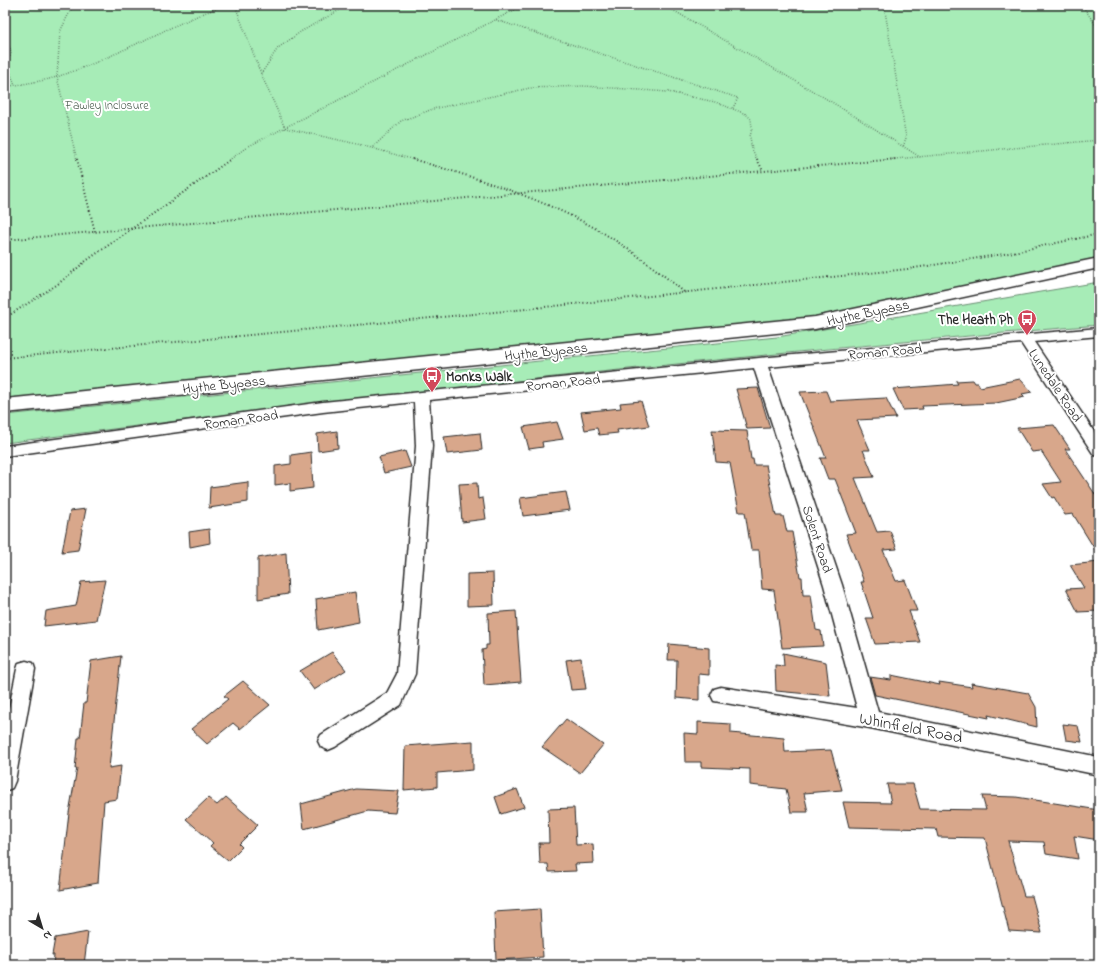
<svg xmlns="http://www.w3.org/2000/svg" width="1104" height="970" font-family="'Indie Flower',sans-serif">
<rect width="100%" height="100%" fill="#fff"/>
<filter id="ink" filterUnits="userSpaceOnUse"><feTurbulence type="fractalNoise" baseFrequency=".025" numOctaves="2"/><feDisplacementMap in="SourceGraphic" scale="8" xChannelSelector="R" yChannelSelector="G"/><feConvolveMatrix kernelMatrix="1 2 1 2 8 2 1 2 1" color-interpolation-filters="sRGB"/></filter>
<g filter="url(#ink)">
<g fill="#a7ecb7" stroke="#698c71">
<polygon points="5,5 1099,5 1099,258 888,303 789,322 5,403"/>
<path d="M1099,282V325C733,355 369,395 5,443V415L777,337Z"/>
</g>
<g fill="#d8a78b" stroke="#2b2b2b">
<polygon points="1020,379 1032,392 1022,394 1025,397 996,403 922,406 923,409 903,410 893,389 958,384 956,381 973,380 975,383 978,383 980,387"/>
<polygon points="758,388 770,428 747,429 736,389"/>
<polygon points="826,391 830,401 886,398 896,418 857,420 870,450 863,450 874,477 855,478 877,532 890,531 897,549 883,550 896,581 905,580 917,611 909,611 920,642 875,644 866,618 873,618 861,582 864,582 846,534 856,533 835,479 828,479 820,458 826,458 800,392"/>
<polygon points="641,401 649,426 617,430 618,433 599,435 597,428 585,430 581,412 621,408 620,403"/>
<polygon points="557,422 563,439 542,442 543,447 529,449 523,427"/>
<polygon points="1054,425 1070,449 1065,449 1099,500 1099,556 1073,514 1065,515 1054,497 1052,498 1043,484 1061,482 1041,451 1032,452 1017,428"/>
<polygon points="712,430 747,431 751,459 753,459 754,465 766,465 776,516 783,516 787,532 792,532 800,577 802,577 803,595 811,595 816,630 821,631 823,646 782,648 774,590 762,589 759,550 751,550 745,512 739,512 730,463 716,462"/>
<polygon points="337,431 338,448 318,451 317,434"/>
<polygon points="480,433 482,450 447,454 444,437"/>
<polygon points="405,451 411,467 384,473 379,457"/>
<polygon points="311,452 313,488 290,491 290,483 275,485 275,466 291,464 291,455"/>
<polygon points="248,482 248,502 209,508 210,487"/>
<polygon points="477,483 478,499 483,498 486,519 462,522 459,484"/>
<polygon points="566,492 570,510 523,516 520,498"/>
<polygon points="86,509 78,550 62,552 70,511"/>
<polygon points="209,529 210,543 190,547 189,532"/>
<polygon points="286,553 288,594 258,599 258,558"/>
<polygon points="1099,562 1099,613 1098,611 1078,612 1066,589 1084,588 1070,565"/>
<polygon points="493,573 494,605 467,606 467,574"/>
<polygon points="105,580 96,620 44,626 46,611 76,606 81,582"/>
<polygon points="355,592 359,622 318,630 316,599"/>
<polygon points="516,611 521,682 484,685 482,650 486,649 486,645 489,645 488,613"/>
<polygon points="669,644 709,648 709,675 699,674 699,700 676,698 677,660 668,660"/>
<polygon points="332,652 346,670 314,690 300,671"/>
<polygon points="783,653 826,662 830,696 776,691 775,665 784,666"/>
<polygon points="121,656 109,768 121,766 117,799 104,801 98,883 60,890 69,813 77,768 75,769 78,738 80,738 84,703 86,703 91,661"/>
<polygon points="581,658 586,689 571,690 566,660"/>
<polygon points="891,675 940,685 939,682 972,687 971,683 1028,693 1036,707 1037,727 988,715 989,718 875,695 870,677 891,680"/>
<polygon points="243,681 270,705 240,729 233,723 207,744 191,729 228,699 224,696"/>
<polygon points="566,719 603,745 580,773 542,747"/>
<polygon points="698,722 731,724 731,733 784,738 785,752 831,750 842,790 804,793 808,812 791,812 786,789 750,785 750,769 701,767 701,762 685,762 684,733 698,734"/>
<polygon points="1063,724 1078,726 1082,742 1066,740"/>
<polygon points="473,741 473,770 437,773 437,787 404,790 405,746"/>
<polygon points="887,784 913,784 920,809 986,810 982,796 1016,797 1099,810 1099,840 1074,836 1078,859 1046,854 1044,842 1008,841 1024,896 1032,896 1042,933 1009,931 985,838 938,837 936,829 849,827 843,802 891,803"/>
<polygon points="356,789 399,791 395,813 368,811 304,829 301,804"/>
<polygon points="517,789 524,807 501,814 495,797"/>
<polygon points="226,797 258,825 239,844 242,847 228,861 210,846 213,843 186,819 208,798 217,805"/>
<polygon points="574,808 576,845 593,844 594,863 575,864 576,871 549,872 548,864 540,864 539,843 549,843 548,809"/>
<polygon points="540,909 543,957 496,960 494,912"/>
<polygon points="88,932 84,965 53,965 54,955 52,955 55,938"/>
</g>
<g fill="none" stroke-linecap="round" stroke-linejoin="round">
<defs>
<g id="minor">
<polygon points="1099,328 1099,336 1034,342 1099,439 1099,456 1094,455 1021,343 768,367 842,585 878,712 1099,757 1099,775 870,728 714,701 711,695 714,689 721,687 857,708 824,585 754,368 429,400 432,446 415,674 401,705 335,747 328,750 321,747 318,741 321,735 387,693 397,674 416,446 414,402 323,412 5,456 5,446 323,402 759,358"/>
<polygon points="26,661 33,663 35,669 15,781 12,788 5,791 5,728 17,669 19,663"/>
</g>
<polygon id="primary" points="1099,258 1099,268 815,329 5,413 5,399 815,317"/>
</defs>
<use href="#minor" stroke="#2b2b2b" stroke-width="3"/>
<use href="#primary" stroke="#2b2b2b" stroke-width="3"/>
<g stroke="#2b2b2b" stroke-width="1.5" stroke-dasharray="0.5 2" stroke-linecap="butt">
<polyline points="73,5 60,32 57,77 77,160"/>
<polyline points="235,5 261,74 285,128 357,144 415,160"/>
<polyline points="664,5 830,101 920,157"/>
<polyline points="884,5 906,138 903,147"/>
<polyline points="1082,5 1099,30"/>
<polyline points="496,20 738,98 733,108"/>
<polyline points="5,44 10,47 11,55 5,62"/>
<polyline points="5,63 7,64 15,85"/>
<polyline points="261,74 278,48 302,31 349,5"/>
<path d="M5,87C21,84 38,82 53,78C113,60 167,25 226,5"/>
<polyline points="373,147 401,121 433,109 530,88 584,86 668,92 715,102 746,114 751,119 752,127 750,137 752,149 757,160"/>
<polyline points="229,160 247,147 524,5"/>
<polyline points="885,160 1099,140"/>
</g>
<g stroke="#2b2b2b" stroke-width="2" stroke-dasharray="1 2.5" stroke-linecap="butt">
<polyline points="77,159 95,232"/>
<path d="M412,159C473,177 536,196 593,227C625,245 655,268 684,292"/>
<polyline points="757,159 763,171"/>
<polyline points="5,240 896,159"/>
<polyline points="5,318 58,284 86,261 231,159"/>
<polyline points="5,358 516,310 908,269 1004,254 1099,234"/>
</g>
<use href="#minor" fill="#fff" fill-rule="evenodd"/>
<use href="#primary" fill="#fff" fill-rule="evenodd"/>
</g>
</g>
<defs>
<symbol id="bus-pin" viewBox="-11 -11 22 30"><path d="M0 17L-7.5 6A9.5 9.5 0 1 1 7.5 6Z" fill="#d1495b" stroke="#fff"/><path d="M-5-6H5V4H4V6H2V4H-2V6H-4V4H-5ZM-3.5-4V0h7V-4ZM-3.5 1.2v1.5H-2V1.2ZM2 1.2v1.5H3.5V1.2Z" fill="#fff"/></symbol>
</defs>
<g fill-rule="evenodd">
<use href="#bus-pin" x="1016" y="308" width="22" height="30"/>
<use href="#bus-pin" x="421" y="365" width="22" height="30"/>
</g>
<g text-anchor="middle" stroke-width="4" stroke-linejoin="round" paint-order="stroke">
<g font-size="12" fill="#4a5b4e" stroke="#fff">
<text x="107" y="109">Fawley Inclosure</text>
</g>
<g font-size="14" fill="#2b2b2b" stroke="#fff">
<text transform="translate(868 312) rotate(-12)" y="5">Hythe Bypass</text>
<text transform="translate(546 351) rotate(-6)" y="5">Hythe Bypass</text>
<text transform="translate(885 351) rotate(-5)" y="5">Roman Road</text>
<text transform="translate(563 382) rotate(-6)" y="5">Roman Road</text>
<text transform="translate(224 384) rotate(-6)" y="5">Hythe Bypass</text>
<text transform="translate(1056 385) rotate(56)" y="5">Lunedale Road</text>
<text transform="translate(241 419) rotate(-8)" y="5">Roman Road</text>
<text transform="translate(818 539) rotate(72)" y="5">Solent Road</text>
</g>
<g font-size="14" font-weight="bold" fill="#2b2b2b" stroke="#fff" text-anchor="end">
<text x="1013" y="324">The Heath Ph</text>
<text x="446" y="381" text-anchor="start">Monks Walk</text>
</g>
<g font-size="17" fill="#2b2b2b" stroke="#fff">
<text transform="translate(911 727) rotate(11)" y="6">Whinfield Road</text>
</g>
</g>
<rect width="1104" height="970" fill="none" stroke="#fff" stroke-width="20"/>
<rect x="10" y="10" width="1084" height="950" fill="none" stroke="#2b2b2b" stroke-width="1.5" filter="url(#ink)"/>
<g transform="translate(42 928) rotate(142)" stroke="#ffffff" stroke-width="3" paint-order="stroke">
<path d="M0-3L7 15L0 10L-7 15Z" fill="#2b2b2b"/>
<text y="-6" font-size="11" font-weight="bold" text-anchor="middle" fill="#2b2b2b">N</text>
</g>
</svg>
